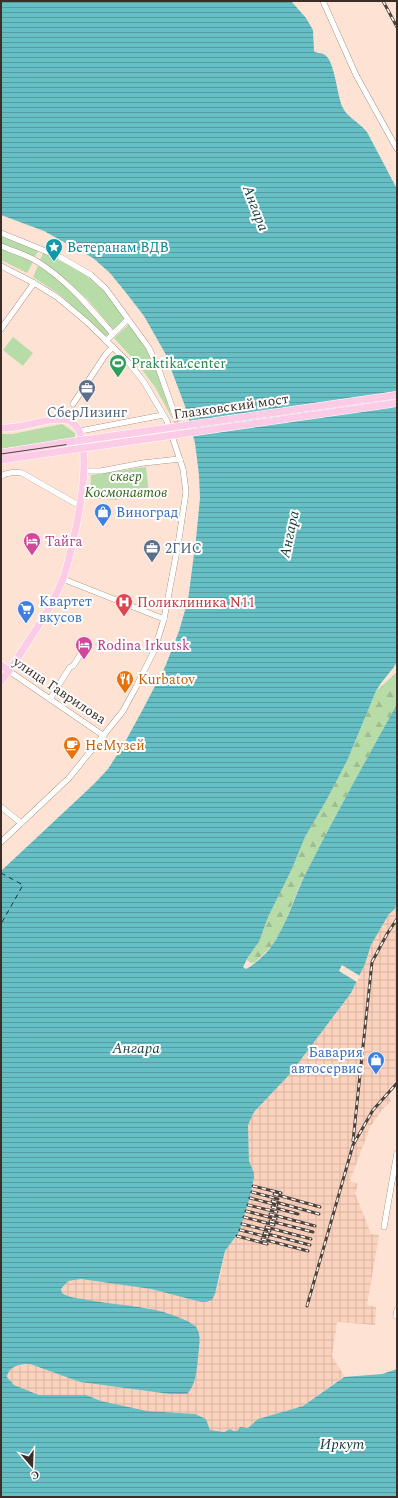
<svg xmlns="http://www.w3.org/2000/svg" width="398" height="1498" font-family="Spectral,serif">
<defs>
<pattern id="industrial-grid" width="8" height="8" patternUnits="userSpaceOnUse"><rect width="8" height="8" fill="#fbd2bd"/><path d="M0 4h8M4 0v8" fill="none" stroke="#d8b5a2"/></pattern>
<pattern id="forest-firs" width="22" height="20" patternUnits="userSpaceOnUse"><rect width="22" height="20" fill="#b7dca7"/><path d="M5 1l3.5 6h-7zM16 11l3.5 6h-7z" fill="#9ebd90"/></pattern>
<pattern id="water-rules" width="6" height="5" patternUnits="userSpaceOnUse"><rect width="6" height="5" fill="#66bfc5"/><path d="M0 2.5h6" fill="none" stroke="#559ca0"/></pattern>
</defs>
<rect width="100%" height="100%" fill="#fee3d4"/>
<polygon fill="url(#industrial-grid)" points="397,902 397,1079 387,1091 391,1101 381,1111 370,1127 350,1181 358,1184 355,1193 371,1234 379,1235 367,1305 376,1307 375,1325 337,1322 332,1356 344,1376 303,1406 258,1419 248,1428 239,1428 237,1431 234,1431 229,1429 224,1432 210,1430 206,1419 195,1414 147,1411 101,1401 86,1395 39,1395 14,1385 7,1377 10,1369 18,1366 30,1364 80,1382 170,1394 187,1394 200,1346 199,1334 196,1328 149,1308 106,1304 71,1297 62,1293 61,1289 68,1281 81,1279 151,1289 201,1302 206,1302 213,1298 220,1278 225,1251 239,1232 253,1187 254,1173 249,1161 248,1125 254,1112 290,1074 351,993 365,964 371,945 389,914 395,909"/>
<polygon fill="url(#forest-firs)" points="397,672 397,704 345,799 299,887 283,927 271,947 254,963 250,963 247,959 248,957 259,942 268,917 291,871 305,837 326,801 347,761 376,691"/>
<g fill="#b7dca7">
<polygon points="1,235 39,250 34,258 1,244"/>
<polygon points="1,248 33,262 27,273 1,260"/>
<polygon points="43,253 81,271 105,292 126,319 114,330 87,299 40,260"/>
<polygon points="38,266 58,278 110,334 107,337 59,294 33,277"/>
<polygon points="129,324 149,352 157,369 172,418 155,387 137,363 114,338"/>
<polygon points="13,337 33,353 23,366 3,350"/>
<polygon points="62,424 75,433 75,438 1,449 1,434 12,434"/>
<polygon points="146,467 149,495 115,500 90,498 91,475"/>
</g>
<path fill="url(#water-rules)" d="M1,1H291L306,18L313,30L314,51C317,54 321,52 325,55C335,61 337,97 343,108C347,117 360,123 367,132L397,189V653L396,663L394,667L381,683L376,691L347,761L326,801L305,837L291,871L268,917L259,942L248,957L243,967L246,969C254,965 266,954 271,947C287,925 294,897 306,873C335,816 366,760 397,704V902L395,909L389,914L371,945L365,964L351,993L290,1074L254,1112L248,1125L249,1161L254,1173V1178L250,1197L239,1232L225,1251L215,1294L212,1300L206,1302H201L151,1289L81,1279L68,1281L61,1289L62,1293C70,1298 79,1298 88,1300C119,1306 151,1305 180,1318C186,1320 192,1323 196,1327C202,1335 199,1348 198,1357C197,1369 196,1385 187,1394H170L80,1382L30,1364C20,1364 9,1366 7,1377L14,1385L39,1395H86L101,1401L147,1411L195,1414L206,1419L210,1430L224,1432L230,1429L234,1431H237L240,1427L248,1428L258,1419L303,1406L344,1377L382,1374L397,1369V1497H1V871L94,784L108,769L124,744L143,709L165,667L179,631L188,600L196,539L200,498L199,475L195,443L185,406L165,353L144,316L127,294L110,273L93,258L44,231L1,215Z"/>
<polygon fill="#fee3d4" points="342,965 360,976 357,982 339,971"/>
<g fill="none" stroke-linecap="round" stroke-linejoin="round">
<polyline stroke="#113b3e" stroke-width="1" stroke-dasharray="5 4" stroke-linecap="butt" points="1,873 23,885 1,924"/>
<polyline stroke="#d7bfb1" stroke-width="5.5" stroke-dasharray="5.5 3" stroke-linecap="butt" points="176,418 180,438"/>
<defs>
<g id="minor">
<polyline points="323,1 356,75 397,149"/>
<polyline points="1,233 60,257 91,275 106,289 149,348 159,370 176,418"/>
<path d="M1,246C13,251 27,255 38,262C68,281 90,308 113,334"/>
<polyline points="1,266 34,283 57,297 88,323 129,363 144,382 167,421 183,469 186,492 178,545 164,619 154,651 136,687 123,711 69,778 1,842"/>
<polyline points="1,329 34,283"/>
<polyline points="106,341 128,319"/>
<polyline points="73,404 106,354 113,347"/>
<polyline points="80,431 163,415"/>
<polyline points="84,471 101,471 143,463 180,459"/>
<path d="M1,476C8,472 15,472 22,473L80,506"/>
<polyline points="63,579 164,619"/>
<polyline points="9,671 104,736"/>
<polyline points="50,699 70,667 73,666 82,652"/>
<polyline points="1,807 21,823"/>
<polyline points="384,1227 397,1153"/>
<polyline points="396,1316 397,1310"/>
</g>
<g id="major">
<path d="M1,428C21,430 54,414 70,421C101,436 72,552 63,579C60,586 56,594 53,601C49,609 43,617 39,625C29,640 19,656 9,671L1,681"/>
<polyline points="1,453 69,442"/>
<polyline points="1,460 70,450"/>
<polyline points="1,665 9,671"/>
</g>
</defs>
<use href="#minor" stroke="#866959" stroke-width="6"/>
<use href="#major" stroke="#fff" stroke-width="8"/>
<use href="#minor" stroke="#fff" stroke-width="5.5"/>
<use href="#major" stroke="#fccbe5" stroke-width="7"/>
<polyline stroke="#50423a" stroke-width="1" points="1,454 397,397"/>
<defs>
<g id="rail">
<polyline points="383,1 397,27"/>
<polyline points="353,1141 372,962 387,934 397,919"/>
<polyline points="253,1186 281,1193"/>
<polyline points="252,1192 278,1199"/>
<polyline points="274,1194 320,1207"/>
<polyline points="250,1198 277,1205"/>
<polyline points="272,1201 319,1214"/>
<polyline points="248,1205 277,1212"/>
<polyline points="272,1207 298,1214"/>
<polyline points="246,1211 276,1219"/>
<polyline points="270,1214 315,1226"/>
<polyline points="244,1217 274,1225"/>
<polyline points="270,1221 313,1232"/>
<polyline points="242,1224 270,1231"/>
<polyline points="266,1227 311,1239"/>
<polyline points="240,1230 268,1237"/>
<polyline points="264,1233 310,1245"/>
<polyline points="237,1236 267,1244"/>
<polyline points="262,1239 308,1251"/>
<polyline points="307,1306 353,1145 373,1110 397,1083"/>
</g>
</defs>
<use href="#rail" stroke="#50423a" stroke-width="3"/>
<use href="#rail" stroke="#fff" stroke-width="1.5" stroke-dasharray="4.5" stroke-linecap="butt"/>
<defs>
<g id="major-bridge">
<polyline points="69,442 397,395"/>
<polyline points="70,450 397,403"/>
</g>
</defs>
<use href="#major-bridge" stroke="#fff" stroke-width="8" stroke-linecap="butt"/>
<use href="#major-bridge" stroke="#fccbe5" stroke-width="7"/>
</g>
<defs>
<symbol id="sight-pin" viewBox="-11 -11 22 30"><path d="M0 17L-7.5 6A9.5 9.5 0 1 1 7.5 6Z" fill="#0f9aa8" stroke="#fff"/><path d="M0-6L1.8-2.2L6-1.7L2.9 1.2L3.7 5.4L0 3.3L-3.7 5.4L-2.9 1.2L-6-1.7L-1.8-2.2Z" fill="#fff"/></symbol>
<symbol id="stadium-pin" viewBox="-11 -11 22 30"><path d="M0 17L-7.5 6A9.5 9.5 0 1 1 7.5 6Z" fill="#2e9e5b" stroke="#fff"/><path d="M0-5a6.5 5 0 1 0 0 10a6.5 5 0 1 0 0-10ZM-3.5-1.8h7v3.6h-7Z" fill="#fff"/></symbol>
<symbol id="office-pin" viewBox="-11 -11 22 30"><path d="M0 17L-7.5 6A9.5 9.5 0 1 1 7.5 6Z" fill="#5c6f8a" stroke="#fff"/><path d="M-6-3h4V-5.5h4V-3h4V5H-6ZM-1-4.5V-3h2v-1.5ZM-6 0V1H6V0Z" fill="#fff"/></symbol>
<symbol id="shop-pin" viewBox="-11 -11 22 30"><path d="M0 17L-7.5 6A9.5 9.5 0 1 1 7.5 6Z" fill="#3f7fe0" stroke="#fff"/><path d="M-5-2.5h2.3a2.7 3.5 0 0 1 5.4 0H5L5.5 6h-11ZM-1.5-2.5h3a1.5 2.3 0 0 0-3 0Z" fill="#fff"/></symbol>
<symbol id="hotel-pin" viewBox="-11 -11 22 30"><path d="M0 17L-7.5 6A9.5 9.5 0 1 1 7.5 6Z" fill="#d1479c" stroke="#fff"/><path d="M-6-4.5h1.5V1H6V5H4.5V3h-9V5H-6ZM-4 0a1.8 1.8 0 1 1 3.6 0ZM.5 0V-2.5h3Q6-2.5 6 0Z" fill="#fff"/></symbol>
<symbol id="hospital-pin" viewBox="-11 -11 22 30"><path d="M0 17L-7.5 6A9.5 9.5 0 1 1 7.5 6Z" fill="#e0444e" stroke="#fff"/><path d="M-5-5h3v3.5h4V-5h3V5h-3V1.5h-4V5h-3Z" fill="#fff"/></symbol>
<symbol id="supermarket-pin" viewBox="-11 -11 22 30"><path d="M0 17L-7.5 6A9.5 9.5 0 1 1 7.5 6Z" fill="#3f7fe0" stroke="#fff"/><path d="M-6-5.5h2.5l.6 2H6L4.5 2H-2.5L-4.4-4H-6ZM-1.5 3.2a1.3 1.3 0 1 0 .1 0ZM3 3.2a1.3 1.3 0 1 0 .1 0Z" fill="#fff"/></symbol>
<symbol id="restaurant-pin" viewBox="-11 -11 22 30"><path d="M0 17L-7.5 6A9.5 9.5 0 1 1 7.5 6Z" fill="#e8710a" stroke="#fff"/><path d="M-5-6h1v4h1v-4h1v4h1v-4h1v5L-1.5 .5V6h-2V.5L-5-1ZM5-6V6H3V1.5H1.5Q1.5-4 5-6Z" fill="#fff"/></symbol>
<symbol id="cafe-pin" viewBox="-11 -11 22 30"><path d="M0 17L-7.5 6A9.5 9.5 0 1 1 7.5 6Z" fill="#e8710a" stroke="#fff"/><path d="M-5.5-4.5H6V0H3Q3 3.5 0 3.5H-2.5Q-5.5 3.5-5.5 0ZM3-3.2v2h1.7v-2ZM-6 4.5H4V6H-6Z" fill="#fff"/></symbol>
</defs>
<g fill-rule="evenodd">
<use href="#sight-pin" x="44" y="237" width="20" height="27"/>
<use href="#stadium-pin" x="108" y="353" width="20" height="27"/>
<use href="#office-pin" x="77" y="378" width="20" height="27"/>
<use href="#shop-pin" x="93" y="502" width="20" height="27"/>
<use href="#hotel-pin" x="22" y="531" width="20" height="27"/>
<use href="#office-pin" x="142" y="538" width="20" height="27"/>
<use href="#hospital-pin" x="114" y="592" width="20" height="27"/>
<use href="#supermarket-pin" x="16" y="599" width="20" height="27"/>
<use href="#hotel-pin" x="74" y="635" width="20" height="27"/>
<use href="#restaurant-pin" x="115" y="669" width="20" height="27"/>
<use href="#cafe-pin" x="62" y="735" width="20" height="27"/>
<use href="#shop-pin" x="366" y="1050" width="20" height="27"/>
</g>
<g text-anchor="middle" stroke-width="4" stroke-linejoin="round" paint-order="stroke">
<g font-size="14" fill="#0d838f" stroke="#fff" text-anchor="start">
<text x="67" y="252">Ветеранам ВДВ</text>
</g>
<g font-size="14" fill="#27864d" stroke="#fff" text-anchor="start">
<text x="131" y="368">Praktika.center</text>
</g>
<g font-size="14" fill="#3b2e27" stroke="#fff">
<text transform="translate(231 406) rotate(-8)" y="5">Глазковский мост</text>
<text transform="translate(60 690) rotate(34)" y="5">улица Гаврилова</text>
</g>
<g font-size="14" fill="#4e5e75" stroke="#fff">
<text x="87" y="417">СберЛизинг</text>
<text x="165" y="553" text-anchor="start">2ГИС</text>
</g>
<g font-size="14" font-style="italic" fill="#2f5d12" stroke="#fff">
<text x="126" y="481">сквер<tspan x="126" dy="16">Космонавтов</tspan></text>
</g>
<g font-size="14" fill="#366cbe" stroke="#fff" text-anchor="start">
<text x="116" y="517">Виноград</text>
<text x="39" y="606">Квартет<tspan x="39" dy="16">вкусов</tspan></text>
<text x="363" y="1057" text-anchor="end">Бавария<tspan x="363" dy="16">автосервис</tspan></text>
</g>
<g font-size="14" fill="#b23c85" stroke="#fff" text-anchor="start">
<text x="45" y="546">Тайга</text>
<text x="97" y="650">Rodina Irkutsk</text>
</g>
<g font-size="14" fill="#be3a42" stroke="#fff" text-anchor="start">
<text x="137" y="607">Поликлиника N11</text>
</g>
<g font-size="14" fill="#c56008" stroke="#fff" text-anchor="start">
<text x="138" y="684">Kurbatov</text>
<text x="85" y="750">НеМузей</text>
</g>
<g font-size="15" font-style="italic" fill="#113b3e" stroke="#fff">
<text transform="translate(256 208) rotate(69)" y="5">Ангара</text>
<text transform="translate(289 534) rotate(-78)" y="5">Ангара</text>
<text x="136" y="1053">Ангара</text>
<text x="342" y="1449">Иркут</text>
</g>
</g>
<rect width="398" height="1498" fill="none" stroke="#3b2e27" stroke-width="4"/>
<g transform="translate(32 1466) rotate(161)" stroke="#ffffff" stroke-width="3" paint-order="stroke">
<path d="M0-3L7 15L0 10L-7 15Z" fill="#3b2e27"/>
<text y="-6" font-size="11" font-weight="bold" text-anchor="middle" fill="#3b2e27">С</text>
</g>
</svg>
